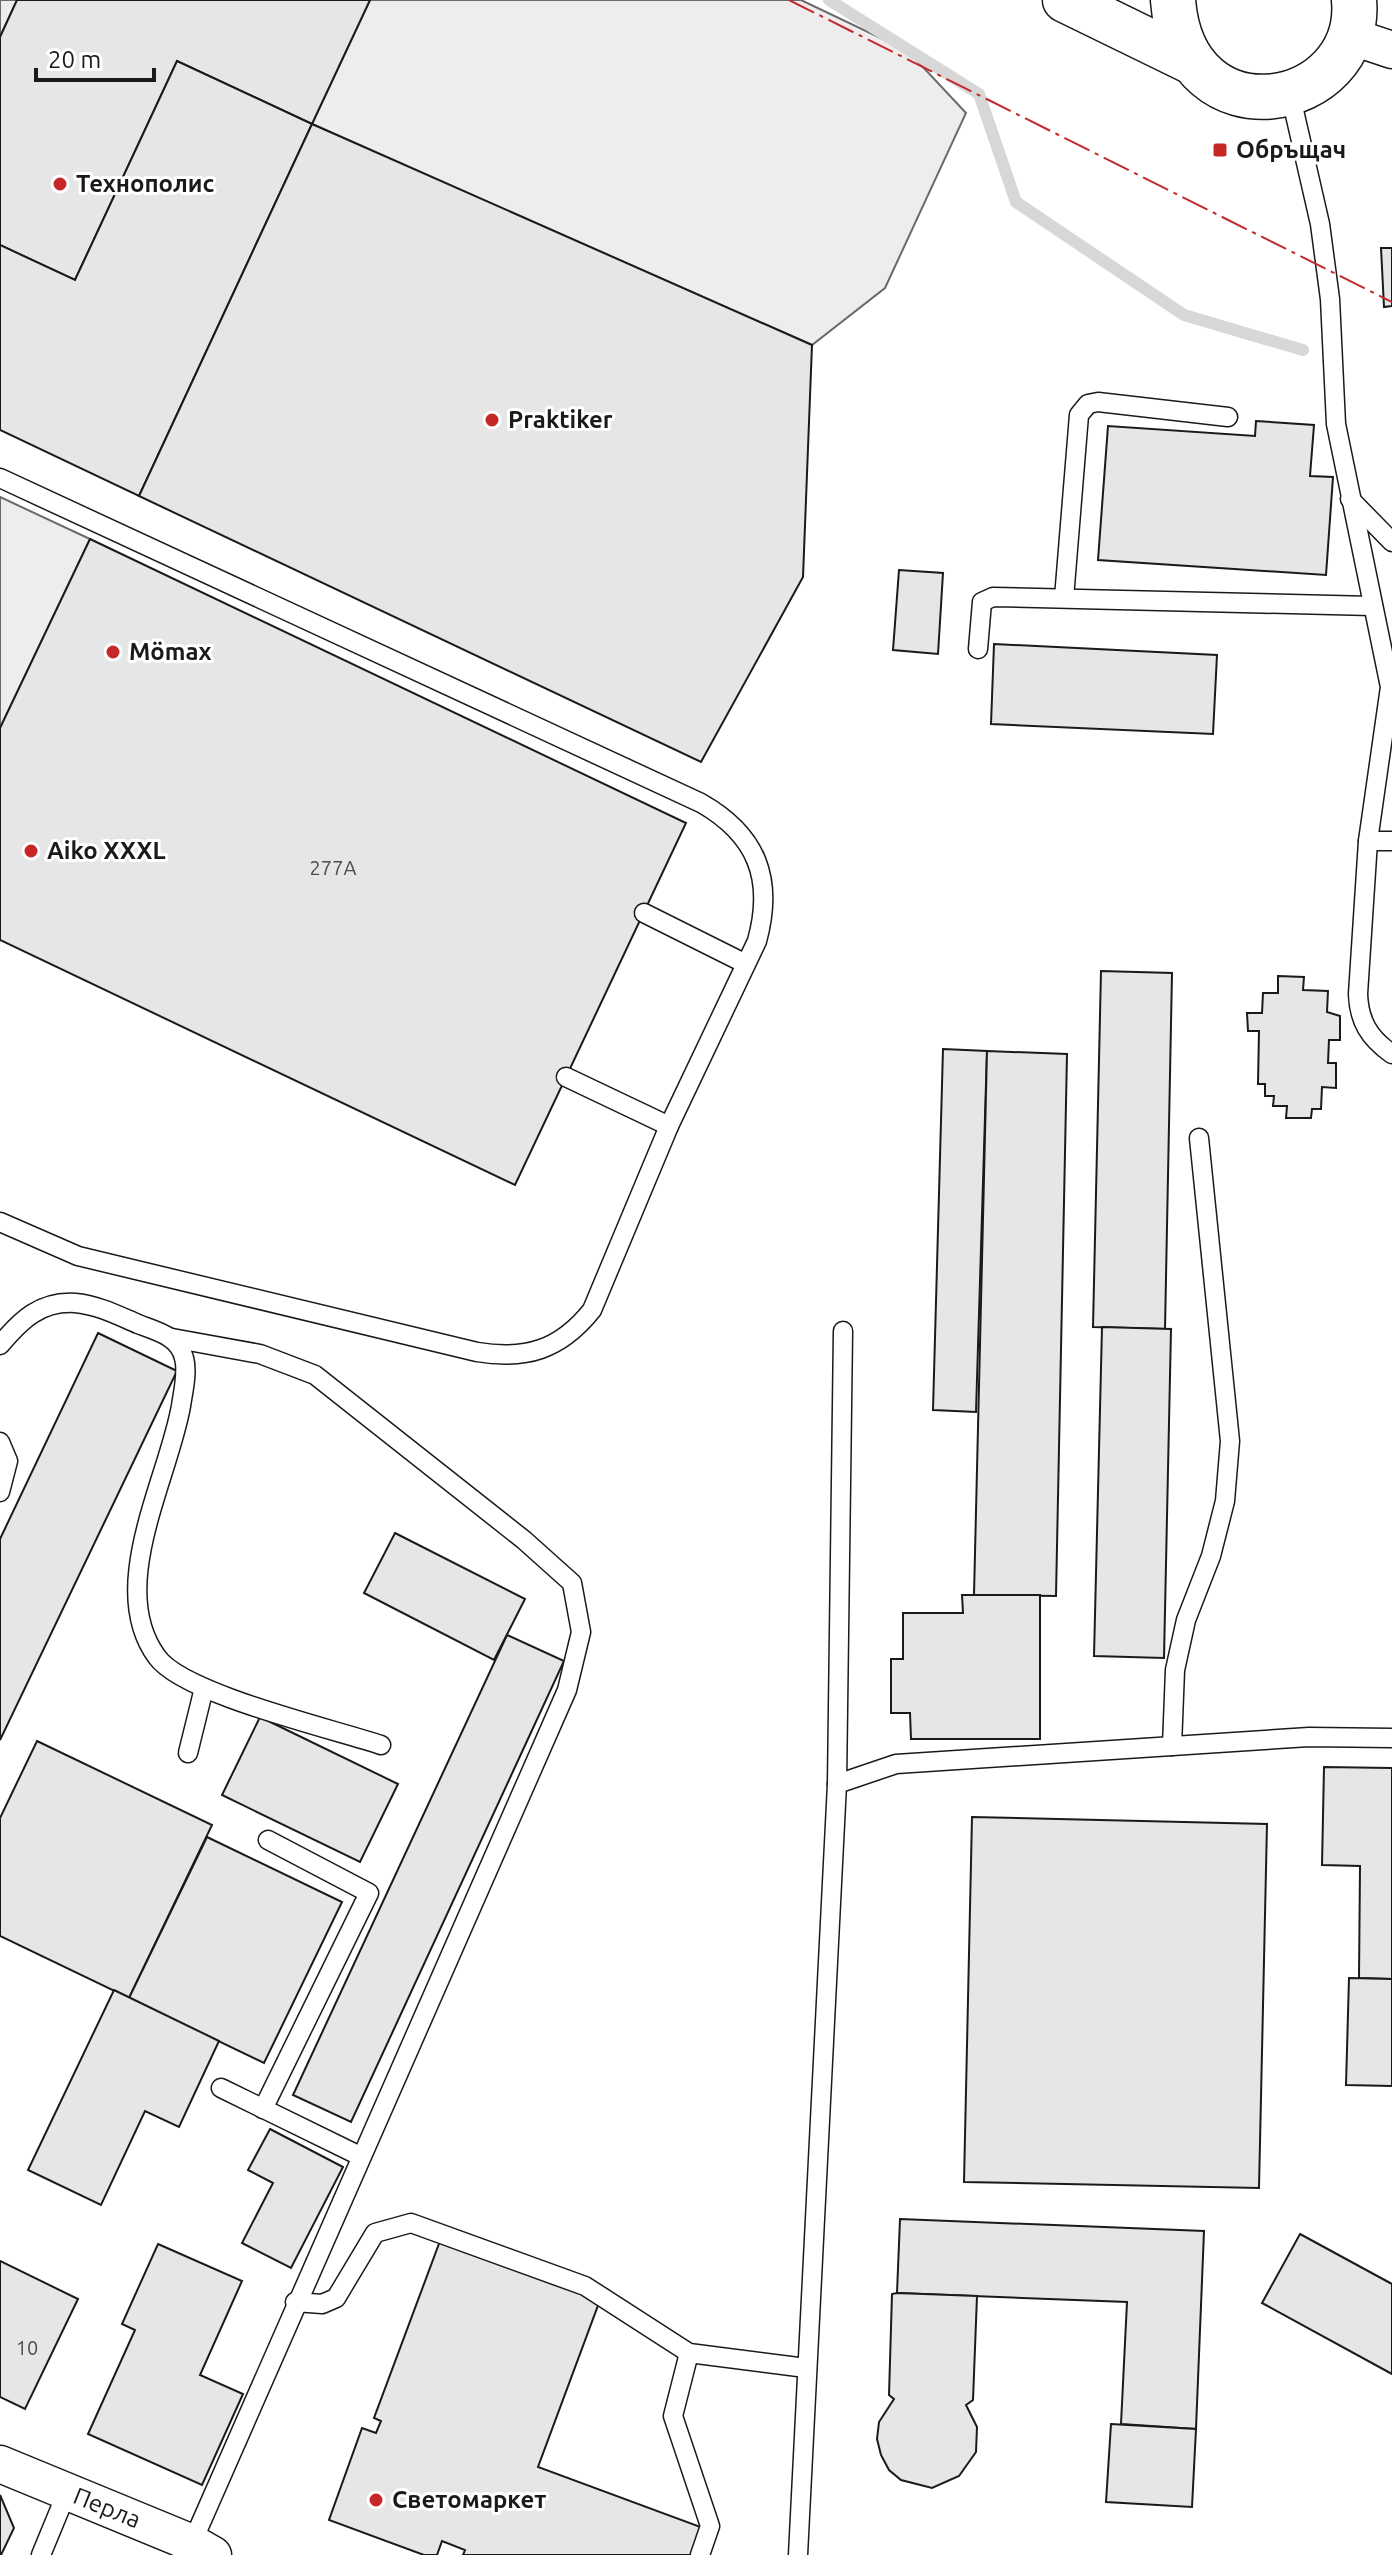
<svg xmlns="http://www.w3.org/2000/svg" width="1392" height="2555" font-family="Ubuntu,sans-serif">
<rect width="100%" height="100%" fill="#fff"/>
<g fill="#ededed" stroke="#6a6a6a" stroke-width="2">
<polygon points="0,0 17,0 0,37"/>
<polygon points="370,0 801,0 908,51 966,113 885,288 812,345 312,124"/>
<polygon points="0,497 90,539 0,728"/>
</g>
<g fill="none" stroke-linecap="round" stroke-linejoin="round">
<polyline stroke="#d7d7d7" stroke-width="12" points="829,0 979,94 1016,202 1184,315 1303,350"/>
</g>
<g fill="#e6e6e6" stroke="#1a1a1a" stroke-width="2">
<polygon points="17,0 370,0 312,124 177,61 75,280 0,245 0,37"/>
<polygon points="177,61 312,124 139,496 0,430 0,245 75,280"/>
<polygon points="312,124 812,345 803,577 701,762 139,496"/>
<polygon points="1381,248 1392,248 1392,306 1384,307"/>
<polygon points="1256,421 1314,425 1310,476 1333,477 1326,575 1098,560 1108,426 1255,436"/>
<polygon points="90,539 686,823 515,1185 0,940 0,728"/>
<polygon points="899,570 943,573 938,654 893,650"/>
<polygon points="994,644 1217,655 1213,734 991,724"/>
<polygon points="1101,971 1172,973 1165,1329 1093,1327"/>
<polygon points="1278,976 1304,977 1303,990 1328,991 1327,1012 1340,1016 1340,1040 1329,1040 1328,1063 1336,1063 1336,1088 1322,1087 1321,1109 1312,1109 1311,1118 1286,1118 1287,1106 1273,1106 1274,1096 1265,1096 1265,1084 1258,1084 1259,1031 1248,1031 1247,1013 1262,1013 1263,993 1278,993"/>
<polygon points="943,1049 987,1051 976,1412 933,1410"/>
<polygon points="987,1051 1067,1054 1056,1596 974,1595"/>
<polygon points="1102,1327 1171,1329 1164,1658 1094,1656"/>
<polygon points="98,1333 177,1371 0,1740 0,1539"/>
<polygon points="395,1533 525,1599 494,1660 364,1593"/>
<polygon points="962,1595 1040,1595 1040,1739 911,1739 910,1713 891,1713 891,1659 903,1659 903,1613 963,1613"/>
<polygon points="507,1635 564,1661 351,2122 293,2095"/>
<polygon points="260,1717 398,1784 360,1862 222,1795"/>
<polygon points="37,1741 212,1825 129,1998 0,1936 0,1818"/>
<polygon points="1324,1767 1392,1768 1392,1979 1359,1978 1360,1866 1322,1865"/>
<polygon points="972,1817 1267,1824 1259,2188 964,2182"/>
<polygon points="207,1837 342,1902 264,2063 129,1998"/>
<polygon points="1349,1978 1392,1979 1392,2086 1346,2085"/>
<polygon points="114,1990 219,2041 179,2127 145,2111 101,2205 28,2170"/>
<polygon points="270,2129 343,2167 291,2268 242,2243 273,2183 248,2170"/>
<polygon points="900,2219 1204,2231 1196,2429 1121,2424 1127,2302 897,2293"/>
<polygon points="1300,2234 1392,2284 1392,2374 1262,2303"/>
<polygon points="440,2241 600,2300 538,2467 706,2529 697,2555 463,2555 465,2550 442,2541 437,2555 424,2555 329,2520 362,2428 376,2433 381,2421 374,2418"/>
<polygon points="158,2244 242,2281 200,2375 243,2394 202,2485 88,2434 135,2330 122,2324"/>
<polygon points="0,2261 78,2299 25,2409 0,2397"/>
<polygon points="897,2293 977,2296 973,2400 966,2405 977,2427 976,2452 959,2476 932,2488 901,2480 889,2470 881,2455 877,2439 879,2422 894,2399 889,2395 892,2294"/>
<polygon points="1111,2424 1196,2429 1192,2507 1106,2502"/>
<polygon points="0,2495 14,2528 1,2555 0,2555"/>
</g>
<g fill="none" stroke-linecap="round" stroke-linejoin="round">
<defs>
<g id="service">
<path d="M1290,93L1320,224L1330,299L1336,424L1390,687L1368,841L1358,994C1359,1021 1369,1038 1392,1054"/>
<path d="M0,478L701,803C757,835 774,879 757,941L669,1126L592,1310C560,1350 526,1360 477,1352L78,1256L0,1222"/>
<polyline points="1350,499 1392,542"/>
<polyline points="1064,598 1079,415 1088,404 1098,402 1228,417"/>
<polyline points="978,649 982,602 993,597 1372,606"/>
<polyline points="1368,841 1392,841"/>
<polyline points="644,913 744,963"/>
<polyline points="566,1077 669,1126"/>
<polyline points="172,1338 260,1354 315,1375 524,1540 572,1583 581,1632 567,1690 192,2543"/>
<path d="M0,1345C21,1320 40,1301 75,1303C98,1305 117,1315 138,1324C156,1331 179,1336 184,1358C188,1372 183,1392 181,1406C168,1480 106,1588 157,1657C183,1694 333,1729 381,1745"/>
<polyline points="0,1442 8,1461 0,1492"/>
<polyline points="1172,1746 1175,1670 1186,1620 1211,1556 1225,1501 1230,1441 1199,1138"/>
<polyline points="188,1753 204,1688"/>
<polyline points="837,1784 896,1764 1309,1737 1392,1738"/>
<polyline points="221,2088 360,2156"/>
<polyline points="263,2109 369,1893 268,1840"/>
<polyline points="295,2302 322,2304 336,2298 375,2233 411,2223 585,2286 689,2353 806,2368"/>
<polyline points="689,2353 673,2416 710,2526 700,2555"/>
<polyline points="41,2555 67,2492"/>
<polyline points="798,2555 837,1784 843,1331"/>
</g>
<g id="minor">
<polyline points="1350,36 1392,50"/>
<polyline points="0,2464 192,2543 213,2555"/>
</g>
<g id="tertiary">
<polyline points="1065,0 1190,61"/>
<path d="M1173,0C1184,146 1364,111 1354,0"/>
</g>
</defs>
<use href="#service" stroke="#1a1a1a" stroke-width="21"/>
<use href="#minor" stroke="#1a1a1a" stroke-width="39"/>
<use href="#tertiary" stroke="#1a1a1a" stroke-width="47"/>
<use href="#service" stroke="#fff" stroke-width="18"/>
<use href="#minor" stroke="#fff" stroke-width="36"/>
<use href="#tertiary" stroke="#fff" stroke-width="44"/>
<polyline stroke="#c62828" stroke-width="2" stroke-dasharray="28 6 4 6" stroke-linecap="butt" points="789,0 1392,302"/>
</g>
<g fill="#c62828" stroke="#fff" stroke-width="3">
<rect x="1212" y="142" width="16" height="16" rx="4"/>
<circle cx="60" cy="184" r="8"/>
<circle cx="492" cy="420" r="8"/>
<circle cx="113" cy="652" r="8"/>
<circle cx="31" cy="851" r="8"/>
<circle cx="376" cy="2500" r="8"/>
</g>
<g text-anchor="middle" stroke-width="6" stroke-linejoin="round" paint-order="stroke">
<g font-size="20" fill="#4d4d4d">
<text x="333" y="875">277A</text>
<text x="27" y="2355">10</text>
</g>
<g font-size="24" font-weight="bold" fill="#1a1a1a" stroke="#fff" text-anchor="start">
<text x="1236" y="158">Обръщач</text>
<text x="76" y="192">Технополис</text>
<text x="508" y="428">Praktiker</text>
<text x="129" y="660">Mömax</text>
<text x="47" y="859">Aiko XXXL</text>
<text x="392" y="2508">Светомаркет</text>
</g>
<g font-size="24" fill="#1a1a1a" stroke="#fff">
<text transform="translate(107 2508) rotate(22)" y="8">Перла</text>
</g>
</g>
<path d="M36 68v12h118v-12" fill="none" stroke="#1a1a1a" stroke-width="4"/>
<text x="48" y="68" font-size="24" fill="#1a1a1a" stroke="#ffffff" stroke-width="6" paint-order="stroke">20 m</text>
</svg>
